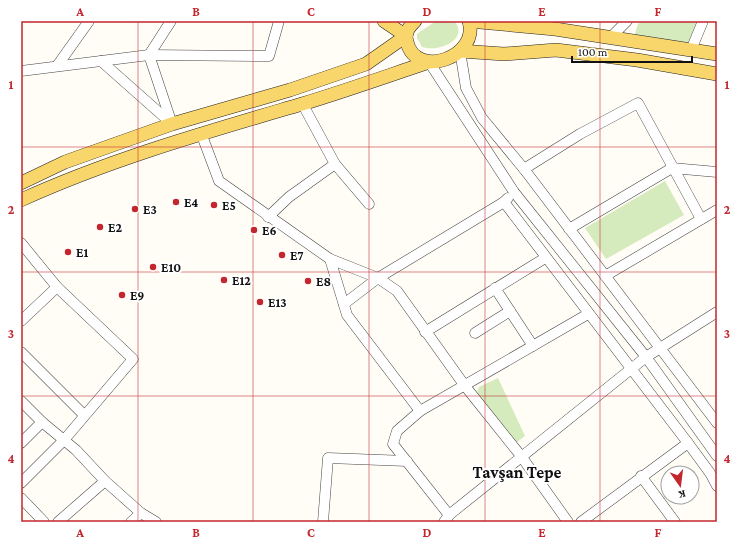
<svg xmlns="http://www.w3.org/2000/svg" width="738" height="543" font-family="'Crimson Pro',serif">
<rect width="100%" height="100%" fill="#fffdf5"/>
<g fill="#d5ebbd">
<path d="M436,21H454C470,38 440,53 422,47L417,38V34Z"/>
<polygon points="642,21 699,21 691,44 634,37 638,24"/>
<polygon points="665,181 684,215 606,259 585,228"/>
<polygon points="498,378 525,436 516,443 477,392 479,387"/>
</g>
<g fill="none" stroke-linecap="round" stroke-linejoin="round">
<defs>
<g id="minor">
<polyline points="171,21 149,55 172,124"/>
<polyline points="610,38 627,21"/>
<polyline points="691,50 703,21"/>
<polyline points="460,51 466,88 482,118 524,169 717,423"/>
<polyline points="101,61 171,123"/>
<polyline points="429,62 514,192 646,357 717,456"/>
<polyline points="57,66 89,21"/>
<polyline points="21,71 149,55 269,56 279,21"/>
<polyline points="302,103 335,164 369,204"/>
<polyline points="201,133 219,181 330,259 378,278 397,291 465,386 521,456 568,522"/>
<polyline points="672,168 717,172"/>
<polyline points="524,169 580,134 638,103 701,219"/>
<polyline points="504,202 688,443 710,473 717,486"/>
<polyline points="268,217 289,197 335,164"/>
<polyline points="569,229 672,168"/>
<polyline points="21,243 57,287 133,359 64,440 21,483"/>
<polyline points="330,259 347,315 420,411"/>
<polyline points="605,276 717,210"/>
<polyline points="495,288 533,346"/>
<polyline points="344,304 378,278 504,202 508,198"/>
<polyline points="21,321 57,287"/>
<polyline points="425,332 545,258"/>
<polyline points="475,333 510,311"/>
<polyline points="21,352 84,415"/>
<polyline points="21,401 42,422 76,450 105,481 141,513 156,522"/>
<polyline points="21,443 42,422"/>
<polyline points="641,476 675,522"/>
<polyline points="21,498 44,522"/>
<polyline points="449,515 393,444 397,431 420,411 588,314"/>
<polyline points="58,522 105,481"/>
<polyline points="131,522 141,513"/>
<polyline points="323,522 328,458 407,461"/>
<polyline points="444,522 449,515 646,357 717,312"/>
<polyline points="581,522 688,443"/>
</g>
<g id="major">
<path d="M415,21C409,27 404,33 407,42C416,80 480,57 469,21"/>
<polyline points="469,21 555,29 717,54"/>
<polyline points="460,51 504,54 556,50 637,60 717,74"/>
<polyline points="21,183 65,162 172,124 290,90 366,64 406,36 384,21"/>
<path d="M21,200C111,159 207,132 302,104C345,91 387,76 429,62"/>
</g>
</defs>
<use href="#minor" stroke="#444" stroke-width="11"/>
<use href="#major" stroke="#222" stroke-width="14"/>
<use href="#minor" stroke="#fff" stroke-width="10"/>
<use href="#major" stroke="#f9d66b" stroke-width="13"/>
</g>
<path fill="none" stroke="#c4262e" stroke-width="1" stroke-opacity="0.55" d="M138,21V522M253,21V522M369,21V522M485,21V522M600,21V522M21,147H717M21,272H717M21,396H717"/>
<g fill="#c4262e" stroke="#fff" stroke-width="1.5">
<circle cx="176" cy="202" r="4"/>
<circle cx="214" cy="205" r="4"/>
<circle cx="135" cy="209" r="4"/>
<circle cx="100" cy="227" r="4"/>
<circle cx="254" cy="230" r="4"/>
<circle cx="68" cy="252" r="4"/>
<circle cx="282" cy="255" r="4"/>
<circle cx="153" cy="267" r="4"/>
<circle cx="224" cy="280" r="4"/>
<circle cx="308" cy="281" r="4"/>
<circle cx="122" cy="295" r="4"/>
<circle cx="260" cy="302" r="4"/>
</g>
<g text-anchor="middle" stroke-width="4" stroke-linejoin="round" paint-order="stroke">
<g font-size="13" font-weight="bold" fill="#111" stroke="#fff" text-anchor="start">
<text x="184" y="207">E4</text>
<text x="222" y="210">E5</text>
<text x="143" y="214">E3</text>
<text x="108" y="232">E2</text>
<text x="262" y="235">E6</text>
<text x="76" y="257">E1</text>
<text x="290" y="260">E7</text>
<text x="161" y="272">E10</text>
<text x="232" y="285">E12</text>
<text x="316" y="286">E8</text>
<text x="130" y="300">E9</text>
<text x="268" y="307">E13</text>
</g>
<g font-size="17" font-weight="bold" fill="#111" stroke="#fff">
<text x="517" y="478">Tavşan Tepe</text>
</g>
</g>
<rect width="738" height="543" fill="none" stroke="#ffffff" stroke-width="44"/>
<g transform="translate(680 485) rotate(166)"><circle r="19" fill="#ffffff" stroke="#a0a0a0"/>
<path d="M0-3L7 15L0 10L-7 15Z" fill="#c4262e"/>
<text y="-6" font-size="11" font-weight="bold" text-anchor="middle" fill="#111111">K</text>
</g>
<path d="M572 56v6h120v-6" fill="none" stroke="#111111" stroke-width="2"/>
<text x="578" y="56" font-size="12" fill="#111111" stroke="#ffffff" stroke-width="3" paint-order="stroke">100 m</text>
<rect x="22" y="22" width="694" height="499" fill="none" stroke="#c4262e" stroke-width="1.5"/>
<g font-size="13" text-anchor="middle" font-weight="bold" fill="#c4262e">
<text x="80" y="16">A</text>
<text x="196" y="16">B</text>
<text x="311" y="16">C</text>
<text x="427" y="16">D</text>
<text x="542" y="16">E</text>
<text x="658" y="16">F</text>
<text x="11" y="89">1</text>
<text x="727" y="89">1</text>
<text x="11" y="214">2</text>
<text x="727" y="214">2</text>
<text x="11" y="338">3</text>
<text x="727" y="338">3</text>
<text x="11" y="463">4</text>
<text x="727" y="463">4</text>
<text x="80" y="537">A</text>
<text x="196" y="537">B</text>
<text x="311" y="537">C</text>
<text x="427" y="537">D</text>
<text x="542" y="537">E</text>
<text x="658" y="537">F</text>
</g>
</svg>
